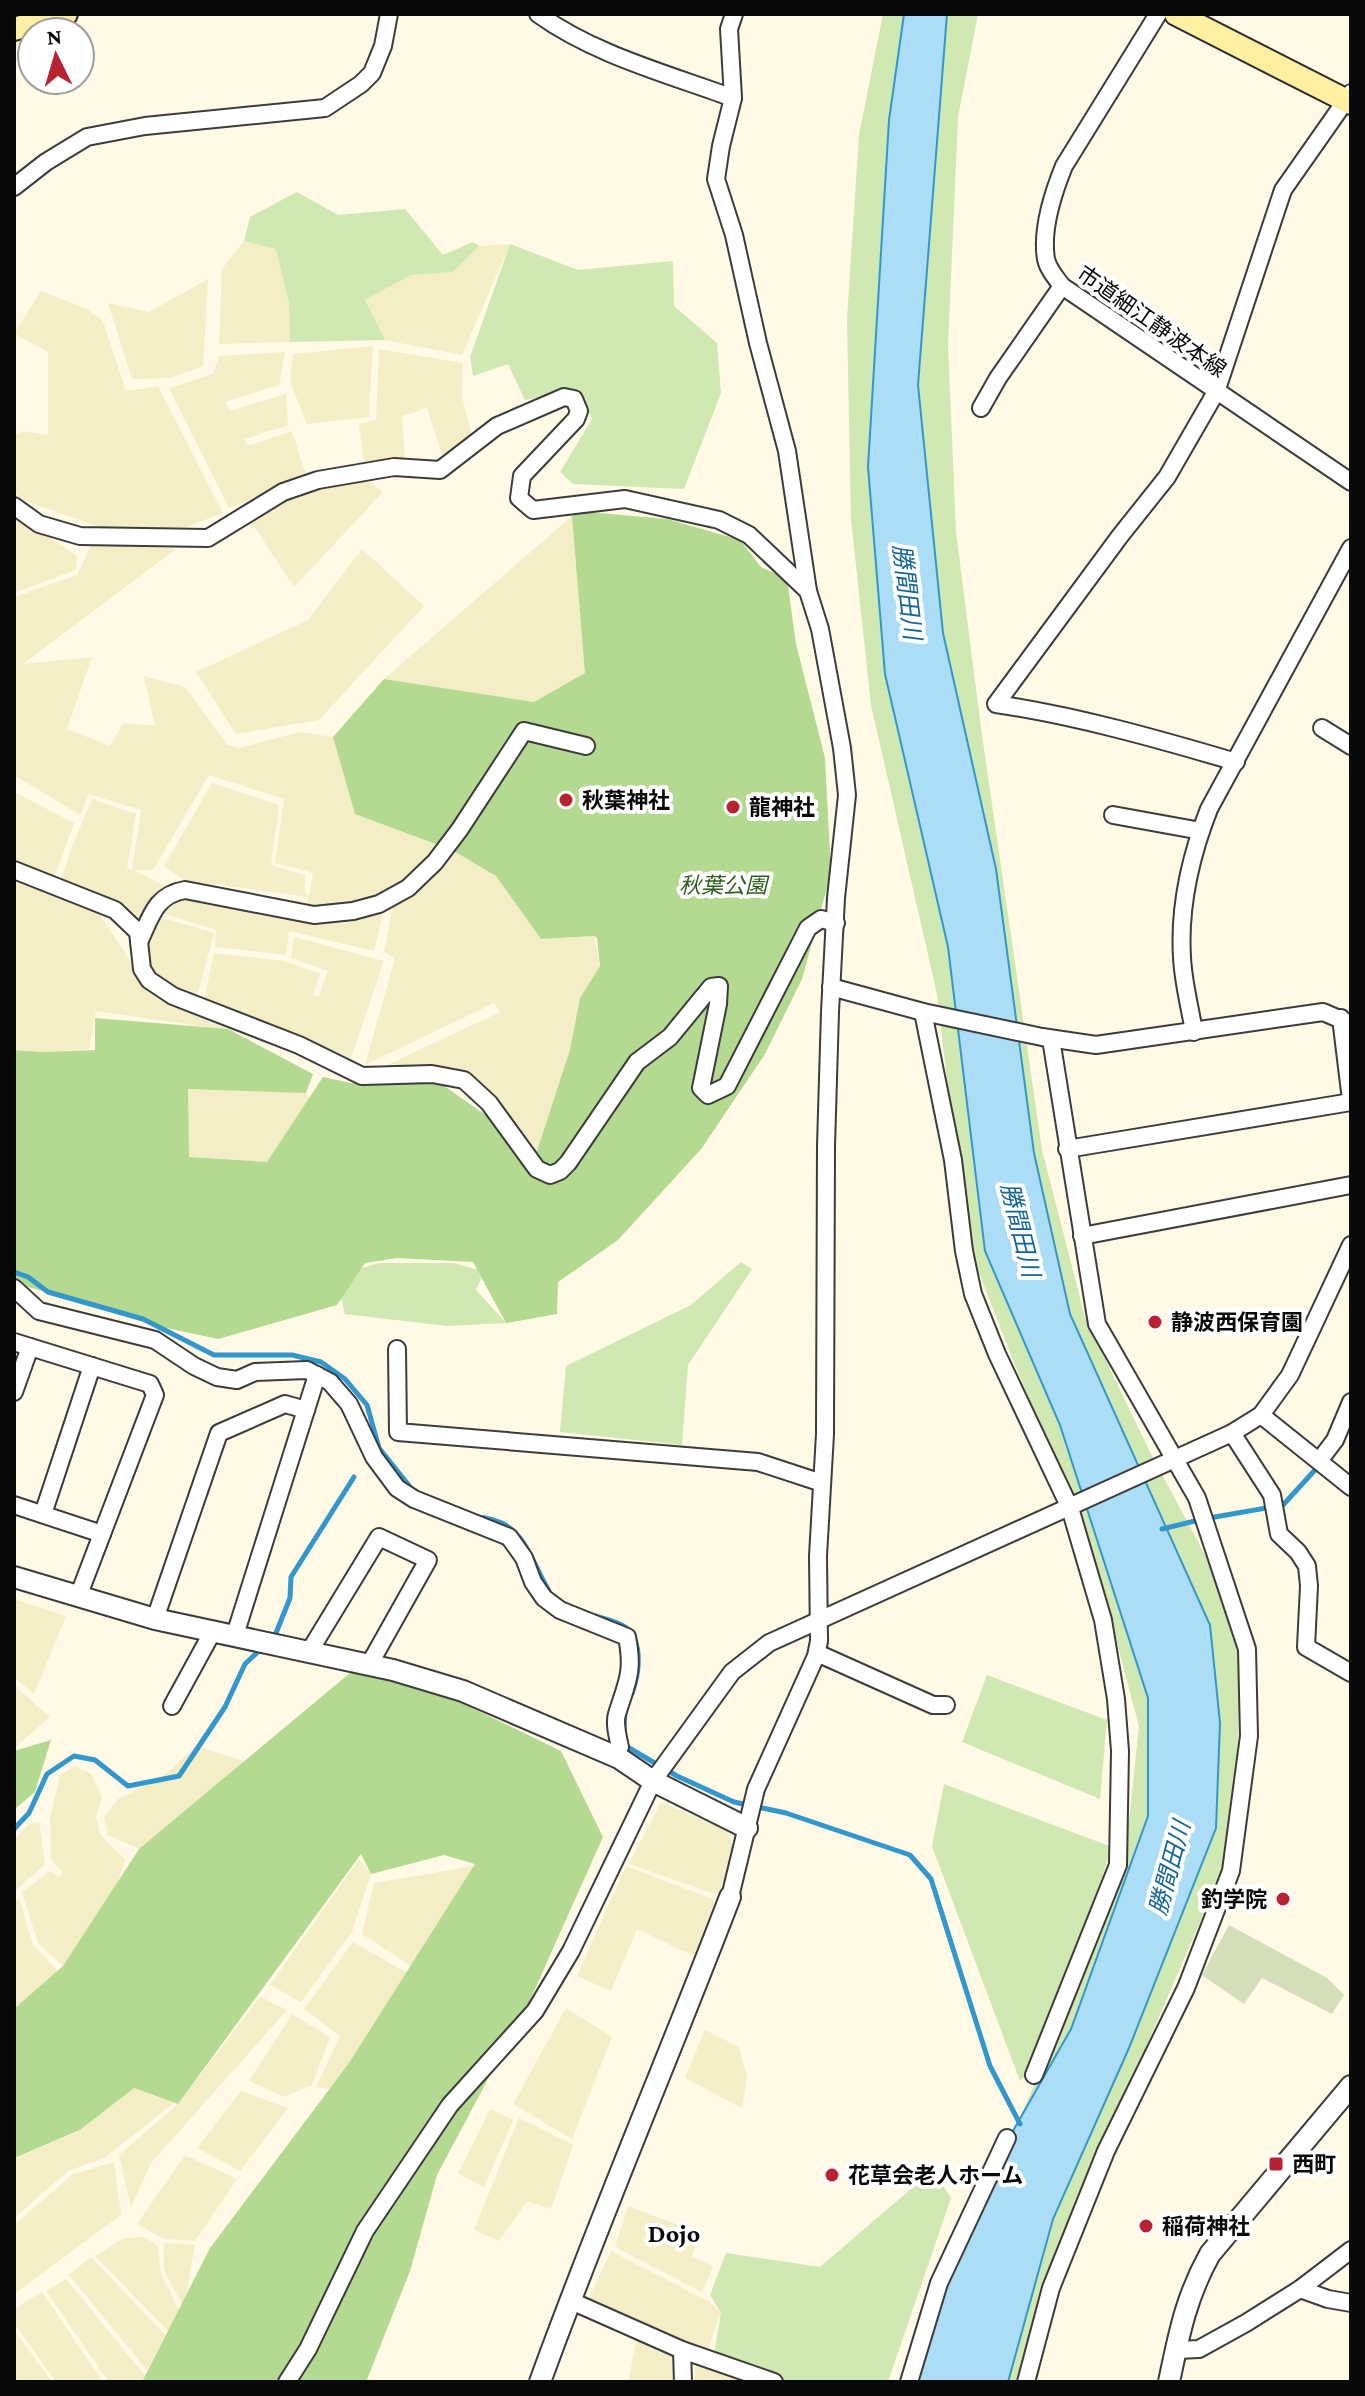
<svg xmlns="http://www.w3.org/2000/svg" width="1365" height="2396" font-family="'Crimson Pro','Noto Sans JP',serif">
<rect width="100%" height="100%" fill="#fff9e6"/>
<g fill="#f4eec7">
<polygon points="244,241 276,248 289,302 290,342 219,344 222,269"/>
<polygon points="510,244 462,355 385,340 365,300 411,275 453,272 479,246"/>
<polygon points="208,279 203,366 170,378 132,379 108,303 149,312"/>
<polygon points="41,291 87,309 103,321 126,391 158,386 223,513 186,527 100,527 20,499 14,491 14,436 23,431 48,435 48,352 14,334"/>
<polygon points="373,346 369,417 307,424 290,382 293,354"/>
<polygon points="379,349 463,363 462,397 472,435 442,455 427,408 402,416 405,462 364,463 359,424 376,420"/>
<polygon points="285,352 279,385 225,402 230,411 286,394 288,425 245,439 248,446 292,431 306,475 229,508 169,388 213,374 219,356"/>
<polygon points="364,478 383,492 294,587 252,523 294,496"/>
<polygon points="14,514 77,556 76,570 14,593"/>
<polygon points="572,516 586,673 534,702 384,679"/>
<polygon points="93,541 176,549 23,664 92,657 67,729 110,746 123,723 155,726 144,676 185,687 228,745 239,748 300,732 333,737 359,815 441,845 424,867 394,889 339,907 307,904 308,897 184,880 164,866 212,783 279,805 271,865 305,875 305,893 309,896 313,873 275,863 284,799 209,775 153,870 134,870 165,886 152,900 139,926 61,881 71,849 92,799 136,814 127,868 132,870 141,810 89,794 80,815 14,775 14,597 77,575"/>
<polygon points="362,549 424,606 319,720 236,734 196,672 308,620"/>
<polygon points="14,792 74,823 54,879 14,863"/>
<polygon points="452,850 496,876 541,939 594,936 600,966 580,998 561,1097 537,1151 520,1127 474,1079 449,1069 376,1070 500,1012 494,1003 365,1065 395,958 384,952 393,906 432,880"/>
<polygon points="14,875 98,912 145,983 171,1004 233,1031 96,1011 89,1049 43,1052 14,1049"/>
<polygon points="184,895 307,915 384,908 374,951 289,931 286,955 215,947 216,930 162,913 167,899"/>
<polygon points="159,917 214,933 197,997 156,980 144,951"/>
<polygon points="294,937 384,961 351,1058 204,1000 214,953 285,961 320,974 313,995 318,997 328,971 291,958"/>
<polygon points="188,1088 306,1093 310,1100 267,1162 188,1157"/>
<polygon points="14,1599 66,1616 34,1694 14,1677"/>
<polygon points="14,1685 50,1717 14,1748"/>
<polygon points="196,1746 250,1763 139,1849 108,1835 104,1817 118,1799 165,1775"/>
<polygon points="75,1766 91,1774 102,1797 96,1816 100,1834 125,1860 115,1891 63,1966 38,1943 22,1892 50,1871 59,1877 63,1873 51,1859 50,1818 60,1775"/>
<polygon points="661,1802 728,1831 734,1851 718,1895 629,1864"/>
<polygon points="39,1822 45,1864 14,1892 14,1840 28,1825"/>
<polygon points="359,1859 371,1874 352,1932 301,2002 270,1985"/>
<polygon points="480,1865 417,1970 362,1934 374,1883"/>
<polygon points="626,1866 715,1900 694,1956 637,1929 611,1991 577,1976"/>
<polygon points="19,1898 33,1945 58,1971 14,2010 14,1903"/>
<polygon points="353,1942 414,1977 339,2090 316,2087 340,2036 304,2009"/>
<polygon points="260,1997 287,2010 151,2163 131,2207 119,2155 178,2104"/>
<polygon points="566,2008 612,2037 572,2139 513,2104"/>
<polygon points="292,2014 330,2037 312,2085 284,2097 249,2081"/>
<polygon points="705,2030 739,2047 747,2077 742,2108 685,2078"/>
<polygon points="134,2088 174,2103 104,2158 68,2171 14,2218 14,2158 78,2132"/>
<polygon points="241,2091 288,2108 240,2171 197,2148"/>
<polygon points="490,2109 513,2120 484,2187 458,2174"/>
<polygon points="519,2118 573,2145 551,2209 527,2201 499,2241 474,2230"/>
<polygon points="185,2155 237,2179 195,2241 164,2239 137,2224"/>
<polygon points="114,2162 121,2215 14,2294 14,2225 73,2174"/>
<polygon points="628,2206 699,2233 692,2257 713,2266 702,2292 615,2247"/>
<polygon points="144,2237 158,2246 161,2274 183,2318 170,2333 95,2256 124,2238"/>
<polygon points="163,2243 195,2245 184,2308 165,2272"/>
<polygon points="611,2251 708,2301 721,2313 706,2353 587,2302"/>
<polygon points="91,2257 165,2335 147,2370 69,2275"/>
<polygon points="66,2279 146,2377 143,2382 109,2382 46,2291"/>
<polygon points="42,2292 103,2382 56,2382 14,2323 14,2309"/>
<polygon points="14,2330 52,2382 14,2382"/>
<polygon points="637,2338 676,2357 677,2382 628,2382"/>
<polygon points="696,2359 751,2382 694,2382"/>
</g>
<g fill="#d0e8b1">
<polygon points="883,14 978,14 958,117 948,345 956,532 981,728 1042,1150 1085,1317 1150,1452 1219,1581 1240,1663 1235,1841 1077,2207 1037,2382 924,2382 997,2173 1099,1931 1129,1821 1139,1726 1087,1531 1016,1368 966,1239 937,994 871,705 851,519 847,319 859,135"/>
<polygon points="297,192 338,215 405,209 443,255 473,242 479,246 453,272 411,275 365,300 385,340 290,342 289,302 276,249 244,241 250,217"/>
<polygon points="510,244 578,270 673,261 674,306 717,343 721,393 684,489 573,484 560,472 592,419 579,389 525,400 508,364 473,376 470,357"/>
<polygon points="741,1262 752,1269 688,1365 682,1445 560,1432 566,1366 691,1305"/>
<polygon points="379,1263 454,1263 478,1270 481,1279 476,1290 506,1323 447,1326 345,1314 341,1298 355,1270"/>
<polygon points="987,1675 1107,1720 1100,1799 962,1742"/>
<polygon points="944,1784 1112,1847 1038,2065 1020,2081 932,1846"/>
<polygon points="933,2170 951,2198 888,2382 751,2382 712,2366 721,2313 710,2295 726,2253 820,2267"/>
</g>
<g fill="#b4d990">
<polygon points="588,512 667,519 740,540 761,567 787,579 796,644 825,758 831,873 802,979 765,1054 702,1148 618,1240 558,1282 557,1314 506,1323 473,1262 397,1258 365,1263 337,1305 218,1339 162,1327 143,1319 14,1283 14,1050 43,1052 95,1050 95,1018 228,1029 313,1074 306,1093 188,1089 189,1157 267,1162 323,1077 351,1083 437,1081 537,1151 570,1050 580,998 600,966 597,938 594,936 541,939 496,876 452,850 355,814 333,737 384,679 534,702 585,673 572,516"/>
<polygon points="356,1668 458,1701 561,1751 603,1837 530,2000 437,2175 410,2271 366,2382 142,2382 210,2248 349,2063 475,1864 444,1855 371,1874 361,1854 178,2104 134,2088 80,2130 14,2158 14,2009 63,1966 139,1849"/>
<polygon points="51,1740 35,1792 14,1810 14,1751"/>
</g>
<polygon fill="#d4deb9" points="1229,1925 1327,1978 1344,1995 1332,2014 1262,1978 1244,2004 1202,1975"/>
<polygon fill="#abdef6" stroke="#3297cd" stroke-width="2" points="904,14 947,14 918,385 943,633 996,869 1034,1153 1070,1314 1210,1625 1220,1723 1216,1828 1129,2048 1053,2219 1008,2382 917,2382 935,2294 997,2159 1071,2029 1148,1816 1148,1698 1060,1425 985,1251 948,947 885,674 868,467 889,120"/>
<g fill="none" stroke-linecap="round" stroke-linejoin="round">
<g stroke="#3297cd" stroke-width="5">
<polyline points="14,1272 28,1277 48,1292 143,1319 214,1355 292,1355 321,1362 345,1379 367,1405 379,1448 411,1488"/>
<path d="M474,1517C524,1518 528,1556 549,1591"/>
<polyline points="1209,1518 1283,1505 1315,1470"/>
<polyline points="1162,1529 1199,1520"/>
<path d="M596,1616C605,1619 618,1622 625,1627C644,1640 639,1675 632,1693"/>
<polyline points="274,1638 290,1598 291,1577 354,1477"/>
<polyline points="624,1731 625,1709"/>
<polyline points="624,1745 677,1776 734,1802 786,1813 910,1855 931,1879 990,2066 1020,2124"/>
<polyline points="14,1829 29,1813 47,1774 74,1756 95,1760 128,1786 179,1776 225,1707 245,1664 263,1647"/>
</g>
<defs>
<g id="minor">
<path d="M538,14C595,55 668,74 733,98"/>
<path d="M1158,14L1064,166C1053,193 1041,229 1046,259C1048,269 1056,278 1062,286L1351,482"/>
<polyline points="14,187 46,162 87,137 145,126 325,108 361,84 372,73 383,46 389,14"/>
<polyline points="981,408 998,378 1062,286"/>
<polyline points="14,506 39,524 80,536 208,538 283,492 318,480 394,467 440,470 497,426 564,397 574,399 579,411 576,419 522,476 519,498 533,510 625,499 719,520 749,535 808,591"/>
<polyline points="1322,728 1351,746"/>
<path d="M1236,762C1158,739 1077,716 996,704L1120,536L1167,477L1216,392L1283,190L1351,93"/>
<polyline points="1113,815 1201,831"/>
<polyline points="14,870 115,910 138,932 142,969 149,980 173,996 299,1045 362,1076 432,1074 464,1080 489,1103 537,1169 550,1175 560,1171 568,1163 637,1062 670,1037 711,987 719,986 718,1004 701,1088 708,1095 727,1086 808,928 821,919 836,923"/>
<path d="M139,942C151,917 155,895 185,890L314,915L353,911L379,904L408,888L435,862L460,829L524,731L586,746"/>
<polyline points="831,987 923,1012 1042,1037 1096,1045 1323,1012 1351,1024"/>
<polyline points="923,1012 953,1160 964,1251 973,1294 997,1354 1070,1508 1103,1620 1116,1699 1120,1751 1118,1865 1034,2075"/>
<polyline points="1341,1018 1351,1100"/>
<path d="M1194,1032C1190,1007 1183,982 1182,957C1179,908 1191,855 1209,809L1351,548"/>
<polyline points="1067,1149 1351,1102"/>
<polyline points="1082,1236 1351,1185"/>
<path d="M14,1288L39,1311L155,1340L194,1366L217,1377L237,1380L255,1372L307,1370L330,1382L349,1404L374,1457L397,1488L414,1499L509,1537L524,1558L533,1582L544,1598L560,1610L627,1637C634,1672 627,1682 617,1714C614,1723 618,1738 620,1747L614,1756"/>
<polyline points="14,1342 150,1384 155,1395 78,1597"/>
<polyline points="397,1349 398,1432 758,1462 822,1483"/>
<polyline points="14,1392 30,1347"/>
<polyline points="1261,1415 1351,1487"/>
<polyline points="1232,1433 1272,1495 1279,1534 1298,1552 1307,1566 1309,1586 1306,1647 1351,1673"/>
<polyline points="1319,1461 1335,1440 1351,1402"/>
<polyline points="14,1505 102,1534"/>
<polyline points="43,1514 92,1366"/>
<polyline points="155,1619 219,1433 285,1404 306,1410"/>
<polyline points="235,1635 317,1375"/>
<polyline points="309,1652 379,1537 428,1560 369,1665"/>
<polyline points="817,1653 933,1705 946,1705"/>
<polyline points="172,1706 213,1631"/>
<polyline points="730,1897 756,1789 816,1656 819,1641 818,1556 825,1434 826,1146 830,1012 836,898 847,795 842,748 820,629 808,591 787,451 758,343 734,235 716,179 721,146 733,98 729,29 734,14"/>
<polyline points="1300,2289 1328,2299 1351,2303"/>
<polyline points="569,2300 682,2350 774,2382"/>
<polyline points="682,2350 683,2382"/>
<polyline points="1176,2350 1199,2349 1246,2323 1300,2289 1351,2250"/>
<polyline points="287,2382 308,2349 365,2231 450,2105 535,2011 571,1951 653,1781 732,1672 769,1643 1232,1433 1261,1415 1290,1375 1351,1245"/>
<polyline points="909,2382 939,2283 1007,2138"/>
<polyline points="1026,2382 1051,2288 1106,2151 1186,1988 1231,1871 1249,1736 1247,1649 1197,1498 1097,1324 1051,1039"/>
</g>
<g id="tertiary">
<polyline points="14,1577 155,1619 393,1670 463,1691 619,1758 653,1781 747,1828"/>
<path d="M540,2382C599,2219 668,2059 730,1897"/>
<path d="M1169,2382C1179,2334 1186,2297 1210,2254L1351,2086"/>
</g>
<g id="secondary">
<polyline points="1176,14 1351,103"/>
<polyline points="14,29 66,14"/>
</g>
</defs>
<use href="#minor" stroke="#3c3c3c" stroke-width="20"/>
<use href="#tertiary" stroke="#3c3c3c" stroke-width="24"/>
<use href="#secondary" stroke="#2b2b2b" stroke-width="26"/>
<use href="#minor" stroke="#fff" stroke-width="16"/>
<use href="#tertiary" stroke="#fff" stroke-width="20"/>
<use href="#secondary" stroke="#fff0a1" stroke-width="22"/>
</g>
<g fill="#b82231" stroke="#fff" stroke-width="3">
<circle cx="566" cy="800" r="8"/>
<circle cx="733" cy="807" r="8"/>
<circle cx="1155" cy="1322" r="8"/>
<circle cx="1283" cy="1899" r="8"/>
<rect x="1268" y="2156" width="16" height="16" rx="4"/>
<circle cx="832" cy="2175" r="8"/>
<circle cx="1146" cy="2226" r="8"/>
</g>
<g text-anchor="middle" stroke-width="8" stroke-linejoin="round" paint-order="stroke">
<g font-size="22" fill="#090909" stroke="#fff">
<text transform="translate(1152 321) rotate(35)" y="8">市道細江静波本線</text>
</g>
<g font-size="22" font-weight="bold" fill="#090909" stroke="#fff" text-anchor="start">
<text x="582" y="808">秋葉神社</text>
<text x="749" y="815">龍神社</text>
<text x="1171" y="1330">静波西保育園</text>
<text x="1267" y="1907" text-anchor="end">釣学院</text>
<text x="1292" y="2172">西町</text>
<text x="848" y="2183">花草会老人ホーム</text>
<text x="1162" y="2234">稲荷神社</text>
</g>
<g font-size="22" font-style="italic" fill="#2d601b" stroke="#fff">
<text x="723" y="893">秋葉公園</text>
</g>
<g font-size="24" font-style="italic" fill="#14669a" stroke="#fff">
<text transform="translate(907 592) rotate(83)" y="8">勝間田川</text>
<text transform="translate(1020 1230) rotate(76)" y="8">勝間田川</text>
<text transform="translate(1170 1868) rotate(-75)" y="8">勝間田川</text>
</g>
<g font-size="26" font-weight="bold" fill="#090909" stroke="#fff">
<text x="674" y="2242">Dojo</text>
</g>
</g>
<rect width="1365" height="2396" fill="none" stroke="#090909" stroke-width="32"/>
<g transform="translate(56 56) rotate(355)"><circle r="38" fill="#ffffff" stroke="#9d9d9d" stroke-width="2"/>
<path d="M0-6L14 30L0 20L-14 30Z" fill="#b82231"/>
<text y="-12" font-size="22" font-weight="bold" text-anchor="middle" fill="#090909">N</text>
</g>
</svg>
